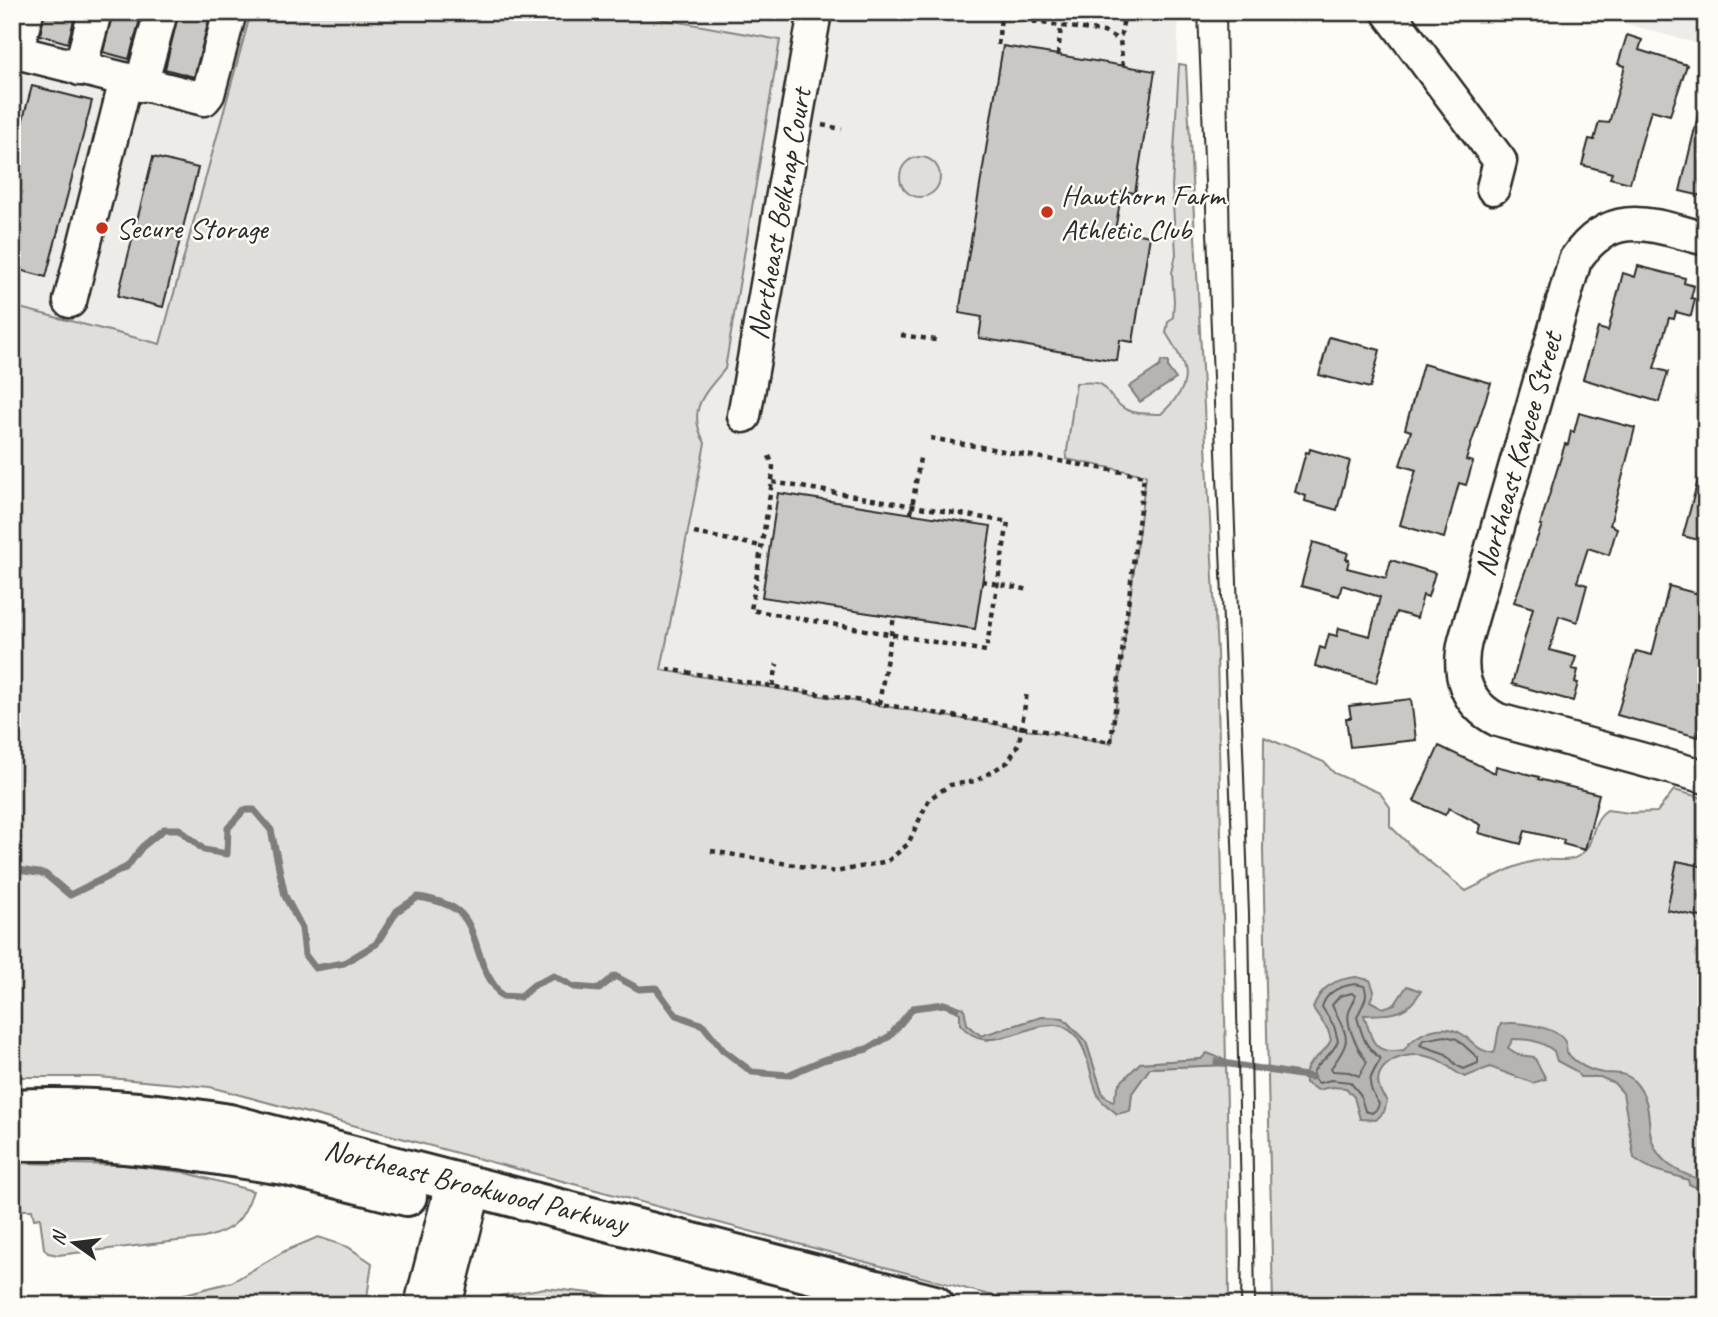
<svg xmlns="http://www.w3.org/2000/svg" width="1718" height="1317" font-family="Caveat,sans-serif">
<rect width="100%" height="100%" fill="#fdfcf7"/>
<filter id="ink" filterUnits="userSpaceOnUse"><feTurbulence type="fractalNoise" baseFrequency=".0143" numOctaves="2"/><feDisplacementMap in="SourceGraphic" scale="14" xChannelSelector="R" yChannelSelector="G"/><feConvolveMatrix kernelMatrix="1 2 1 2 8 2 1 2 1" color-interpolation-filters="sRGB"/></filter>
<g filter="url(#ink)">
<g fill="#edece8">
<polygon points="12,12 251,12 159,344 12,306"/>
<polygon points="624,12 1179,12 1172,187 1176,254 1172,273 1174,301 1172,342 1179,351 1184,366 1185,380 1177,399 1161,414 1132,412 1121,406 1103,383 1095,381 1077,383 1066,459 1146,475 1111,743 661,670 705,443 698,431 697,414 700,401 706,390 725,369 779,40"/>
<polygon points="1585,12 1706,12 1706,46 1620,22"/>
</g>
<g fill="#dfdeda" stroke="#858482" stroke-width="2" fill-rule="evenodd">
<path d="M251,12H624L780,40L725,369C704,394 686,410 705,443L661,670L1111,743L1146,475L1066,459L1076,383C1115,380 1098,389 1122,407C1132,415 1148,413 1161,414C1195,383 1189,369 1166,333L1168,322L1173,317L1174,301L1172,273L1176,254L1172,187L1179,64L1186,65L1217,653L1228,1154L1229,1305H1027L210,1087L98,1077H12V306L160,344ZM960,1013L967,1024L981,1036L1042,1017L1063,1018L1086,1042L1103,1095L1114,1102L1140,1063L1201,1059L1226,1065L1150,1068L1132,1093L1130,1111L1099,1098C1094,1079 1085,1033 1063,1026C1045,1021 1006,1036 987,1040L960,1024Z"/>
<circle cx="920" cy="177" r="20"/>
<path d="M1264,737L1324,762L1334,773L1380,793L1390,807V826L1416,851L1466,891C1490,880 1516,862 1543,860C1555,859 1569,863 1580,855C1597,843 1588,823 1607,810L1630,813L1657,812L1674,790L1706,799V1305H1273L1263,850Z"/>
<path d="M12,1163L124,1165L183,1172L253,1191C243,1220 235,1230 204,1238L58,1255L48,1253L44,1248L40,1218L34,1219L32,1210H12Z"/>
<polygon points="318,1237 348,1247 372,1263 366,1305 163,1305 185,1294 232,1282 283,1252"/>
<polygon points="545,1288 599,1294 647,1305 489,1305 500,1296"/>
</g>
<g fill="#b5b4b1" stroke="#7e7d7b" stroke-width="2">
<polygon points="1161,361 1168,362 1168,368 1176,379 1140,402 1129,387 1160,366"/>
<path d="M1356,977L1370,980L1374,991L1370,1001L1383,1008L1395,1004L1407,986L1421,991C1406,1017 1389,1014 1364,1015C1373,1040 1371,1055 1404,1050C1416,1033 1442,1021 1462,1034C1476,1044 1476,1050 1494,1053C1498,1043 1496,1034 1501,1024C1515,1021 1558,1026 1565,1042C1567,1045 1566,1049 1567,1053C1577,1064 1589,1071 1604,1073C1615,1074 1626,1072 1634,1081C1649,1097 1648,1112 1650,1131C1654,1162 1679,1174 1706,1181V1189L1697,1188L1689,1184L1688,1180C1665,1171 1655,1174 1634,1158L1623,1093L1614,1083L1600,1077H1580L1576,1071L1557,1061L1554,1051C1541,1041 1529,1039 1513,1039L1508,1048L1519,1055L1534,1057L1546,1079L1533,1083L1490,1067L1465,1077C1449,1070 1444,1059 1426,1056C1398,1050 1361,1071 1387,1101L1384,1112L1376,1120L1360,1119L1354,1097L1346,1088L1331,1087L1318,1090L1305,1083C1303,1058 1322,1060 1331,1040L1328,1030L1313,1008C1320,987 1335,979 1356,977Z"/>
<path d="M945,1002L964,1008L967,1024L981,1036L1042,1017L1063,1018L1086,1042L1103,1095L1113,1102L1119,1084L1140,1063L1201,1059L1207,1053L1225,1060L1226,1065L1150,1068L1132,1093L1130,1111L1117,1114C1112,1109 1105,1105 1101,1100C1088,1084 1092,1041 1066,1028C1036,1012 991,1063 960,1024V1013L949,1007Z"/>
</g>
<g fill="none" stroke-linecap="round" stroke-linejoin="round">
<g stroke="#626261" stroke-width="2">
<path d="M1355,984L1364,986C1370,997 1361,1007 1357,1017C1363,1038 1364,1045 1381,1059C1369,1078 1365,1083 1379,1104L1377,1109L1372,1113L1365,1111L1360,1094L1350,1082L1331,1080L1319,1083L1312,1077C1314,1062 1330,1060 1338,1041L1334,1026L1322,1007C1326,992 1340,986 1355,984Z"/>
<path d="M1352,993L1355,996C1355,1003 1351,1005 1349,1012C1345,1026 1359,1051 1367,1062L1359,1076L1349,1072L1333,1071L1331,1068C1354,1037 1347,1038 1332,1005L1340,996Z"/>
<polygon points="1445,1036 1457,1039 1478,1058 1478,1063 1464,1069 1456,1065 1446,1054 1420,1045 1423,1040"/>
</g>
<g stroke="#7e7d7b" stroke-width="7">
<path d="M12,869L45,874L70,895L127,867L142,847L164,829H179L204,850L227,854L228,828L244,810H254L271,830L285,896L302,928L305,955L315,968L344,963L376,944L397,911L418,897C476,906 467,927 486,972C490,980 496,988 501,996L520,997L534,985L554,976L574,987L599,989L615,976L639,989L656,988L676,1015L703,1025L723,1050L752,1072L788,1075L823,1060L867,1049L890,1036L913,1008L944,1004L956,1008"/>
<polyline points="1217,1062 1312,1077"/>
</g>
</g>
<g fill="#c9c8c4" stroke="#2b2b2b" stroke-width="2">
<polygon points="45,12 76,12 68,43 40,35"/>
<polygon points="113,12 142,12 129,59 103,52"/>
<polygon points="179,12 211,12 194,77 165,69"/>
<polygon points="1627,35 1642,40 1639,50 1687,65 1670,115 1651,110 1630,183 1610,178 1612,173 1582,165 1589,139 1594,140 1599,122 1609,123 1625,66 1618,64"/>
<polygon points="1003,46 1155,71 1135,193 1122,191 1115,230 1150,236 1133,342 1120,340 1117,361 979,338 982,317 959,313"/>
<polygon points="32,86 92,101 46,277 12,268 12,160"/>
<polygon points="1699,111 1706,112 1706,197 1680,191"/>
<polygon points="153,157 198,168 163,307 118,296"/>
<polygon points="1638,266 1685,278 1684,283 1694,286 1691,298 1695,299 1691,316 1676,312 1674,319 1669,318 1654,368 1668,372 1659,402 1583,379 1598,328 1608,331 1623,273 1635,277"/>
<polygon points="1329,337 1380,350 1370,388 1319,375"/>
<polygon points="1423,364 1491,383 1466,460 1473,462 1466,485 1459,483 1444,538 1400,525 1416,470 1400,465 1411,431 1405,429"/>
<polygon points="1579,413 1635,428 1610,525 1617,528 1609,555 1588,548 1577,582 1587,585 1577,622 1559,616 1550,650 1576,657 1572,669 1578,670 1575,682 1578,683 1573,701 1512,684 1533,608 1514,602 1542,525 1540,525 1565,444 1568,445 1571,431 1574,432"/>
<polygon points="1310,449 1350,461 1337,510 1305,501 1306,496 1295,492 1306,452 1309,453"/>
<polygon points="1700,473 1706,474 1706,542 1683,536"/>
<polygon points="778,493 991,526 975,629 762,597"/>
<polygon points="1313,542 1348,553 1346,559 1349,560 1347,568 1386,578 1391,560 1435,573 1428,597 1423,595 1417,618 1396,612 1376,683 1315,666 1320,647 1325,649 1329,634 1337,636 1339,628 1370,636 1380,597 1342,585 1339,596 1301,586"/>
<polygon points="1669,586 1706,596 1706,631 1697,667 1706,669 1697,710 1704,712 1698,737 1617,715 1636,651 1652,655"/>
<polygon points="1411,699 1416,740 1350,747 1346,718 1351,718 1349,706"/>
<polygon points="1439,746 1495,773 1496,766 1539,777 1538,779 1599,794 1585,850 1563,844 1564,840 1525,831 1521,844 1479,833 1481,825 1449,808 1445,815 1414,801"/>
<polygon points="1677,861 1706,867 1706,918 1667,910"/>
</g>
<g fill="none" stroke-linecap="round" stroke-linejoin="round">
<defs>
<g id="minor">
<polyline points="1388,12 1500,161 1493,188"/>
<polyline points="12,51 204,99 208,94 230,12"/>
<polyline points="16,52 27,12"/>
<polyline points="80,69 95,12"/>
<polyline points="141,85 161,12"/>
<path d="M1706,239C1652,225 1612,206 1575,260L1465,641C1457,675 1466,704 1498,720L1706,777"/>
<polyline points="70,301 126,80"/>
<polyline points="744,416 815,12"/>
<polyline points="421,1305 453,1181"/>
<polyline points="445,1305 475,1187"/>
</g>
<g id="major">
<path d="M12,1109C84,1105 158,1112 229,1124L934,1305"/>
<polyline points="12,1141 92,1141 180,1149 284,1165 407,1196"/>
</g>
</defs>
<use href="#minor" stroke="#2b2b2b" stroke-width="37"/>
<use href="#major" stroke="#2b2b2b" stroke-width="44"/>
<g stroke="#2b2b2b" stroke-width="4.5" stroke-dasharray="5 5" stroke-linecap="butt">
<polyline points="998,45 1001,17 1104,32 1120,40"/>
<polyline points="1058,55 1061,26"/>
<polyline points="1123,66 1120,40 1125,12"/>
<polyline points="822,125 842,129"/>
<polyline points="901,335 936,340"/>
<polyline points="769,456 773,465 772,482 751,610 986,651 1008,522 772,482"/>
<polyline points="911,513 920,458"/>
<polyline points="694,533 761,546"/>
<polyline points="982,581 1030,590"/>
<polyline points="667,669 1111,742 1144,476 930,438"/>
<polyline points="773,686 777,664"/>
<polyline points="879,704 894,617"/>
<polyline points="711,851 836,872 888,861 908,844 929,799 950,785 976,781 1008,762 1019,743 1027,692"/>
</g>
<use href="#minor" stroke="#fdfcf7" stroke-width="32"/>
<use href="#major" stroke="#fdfcf7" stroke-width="38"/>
<g stroke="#2b2b2b" stroke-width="2">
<polyline points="1198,12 1235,915 1242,1251 1241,1305"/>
<polyline points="1226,12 1234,500 1249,914 1255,1305"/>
</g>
</g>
</g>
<g fill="#c8321e" stroke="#fdfcf7" stroke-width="2.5">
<circle cx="1047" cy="212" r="7"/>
<circle cx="102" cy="228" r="7"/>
</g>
<g text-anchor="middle" stroke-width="5" stroke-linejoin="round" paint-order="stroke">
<g font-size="30" fill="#2b2b2b" stroke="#fdfcf7" text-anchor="start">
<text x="1061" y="205">Hawthorn Farm<tspan x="1061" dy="34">Athletic Club</tspan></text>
<text x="116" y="238">Secure Storage</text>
</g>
<g font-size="30" fill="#2b2b2b" stroke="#fdfcf7">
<text transform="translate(779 214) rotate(-80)" y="10">Northeast Belknap Court</text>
<text transform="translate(1518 454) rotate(-74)" y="10">Northeast Kaycee Street</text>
<text transform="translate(476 1186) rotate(14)" y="10">Northeast Brookwood Parkway</text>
</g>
</g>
<rect width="1718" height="1317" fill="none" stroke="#fdfcf7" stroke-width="42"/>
<rect x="21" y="21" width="1676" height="1275" fill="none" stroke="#2b2b2b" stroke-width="2.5" filter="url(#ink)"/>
<g transform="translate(74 1243) rotate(284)" stroke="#fdfcf7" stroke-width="5" paint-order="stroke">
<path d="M0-5L12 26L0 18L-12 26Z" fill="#2b2b2b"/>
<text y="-10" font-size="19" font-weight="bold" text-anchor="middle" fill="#2b2b2b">N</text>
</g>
</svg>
